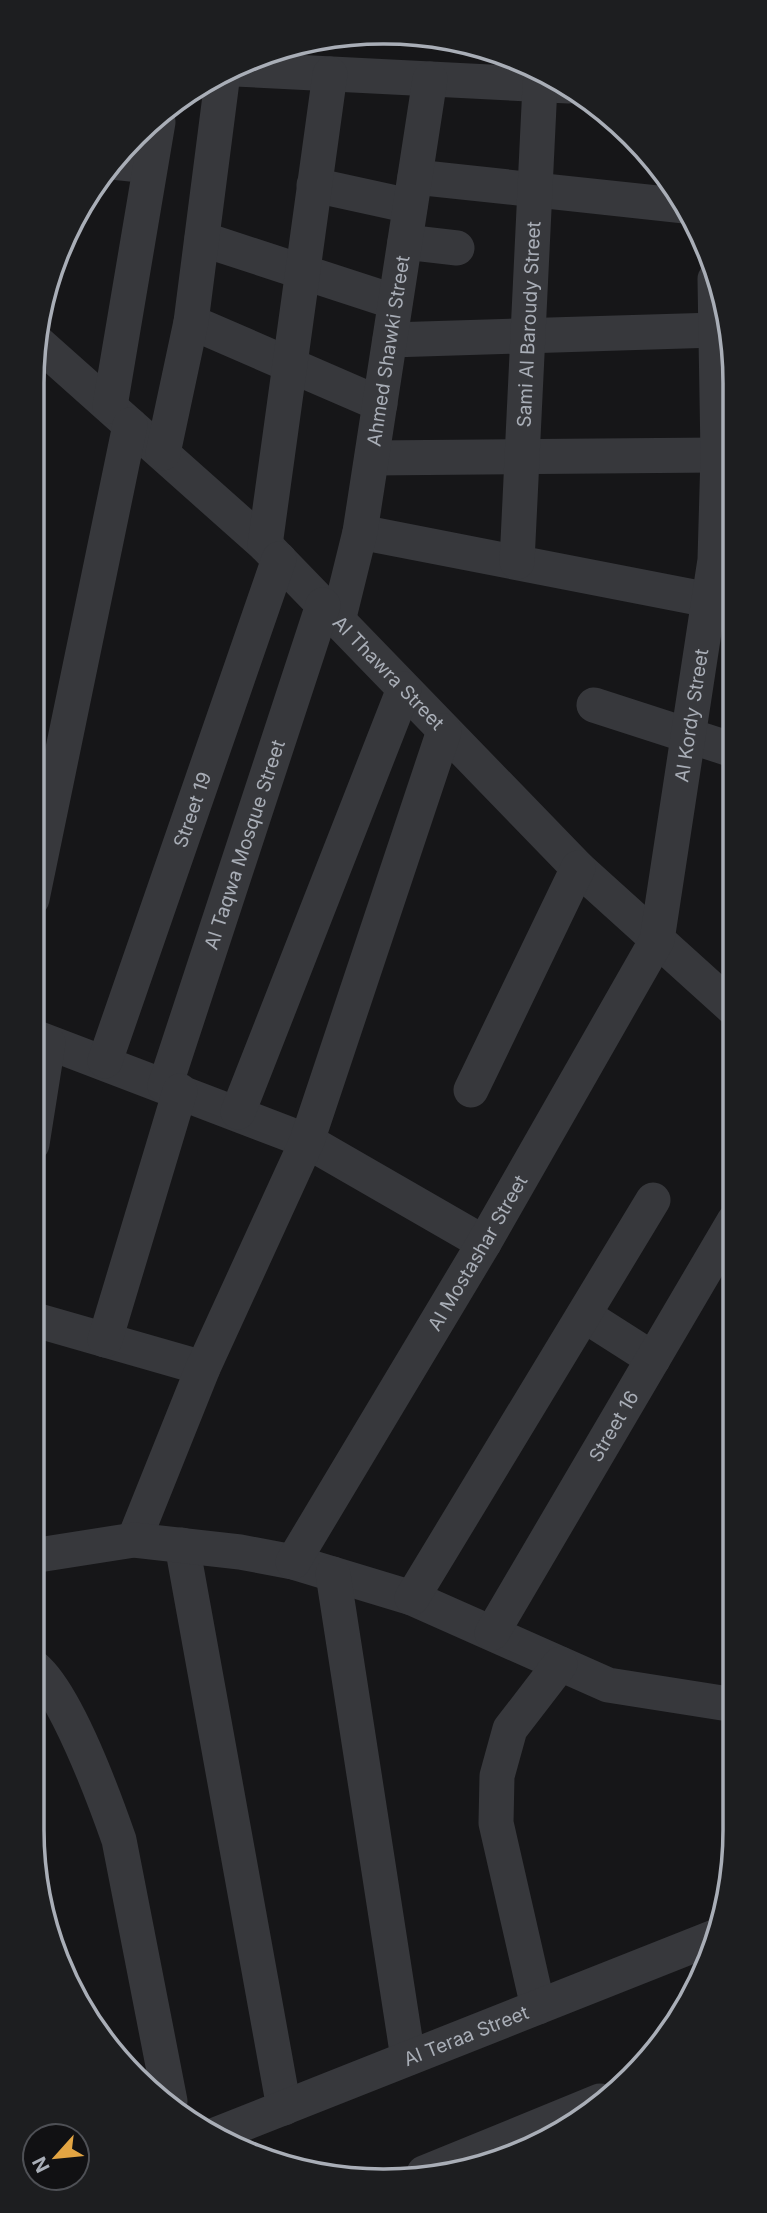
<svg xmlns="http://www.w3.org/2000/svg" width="767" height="2213" font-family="Inter,sans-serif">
<rect width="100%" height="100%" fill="#161618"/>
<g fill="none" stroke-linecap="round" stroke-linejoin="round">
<g stroke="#37383c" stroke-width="35">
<polyline points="236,69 569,86"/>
<polyline points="112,162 150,166"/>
<polyline points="415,177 685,206"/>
<polyline points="314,185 410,206"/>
<polyline points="202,239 395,302"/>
<polyline points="405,242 457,248"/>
<polyline points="191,322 380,404"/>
<polyline points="390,340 716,330"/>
<path id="s1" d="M37,342L265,545L578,868L734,1009"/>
<polyline points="110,406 158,122"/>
<polyline points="163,453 191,322 223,73"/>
<polyline points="372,458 718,455"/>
<polyline points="360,532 709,600"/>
<polyline points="265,545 330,74"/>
<path id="s2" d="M517,562L540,85"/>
<path id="s3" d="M338,621L360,532L430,79"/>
<polyline points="594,705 733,750"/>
<polyline points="32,899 130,425"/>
<polyline points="32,1036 307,1141 484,1243"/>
<path id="s4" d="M105,1061L279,559"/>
<path id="s5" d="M165,1086L323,605"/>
<polyline points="471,1090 578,868"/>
<polyline points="238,1112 404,689"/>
<polyline points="32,1144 48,1043"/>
<polyline points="584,1315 653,1359"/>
<polyline points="32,1319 203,1368"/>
<polyline points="105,1340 180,1091"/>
<polyline points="134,1540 203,1368 307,1141 444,731"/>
<polyline points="182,1545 284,2108"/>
<polyline points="32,1556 134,1540 240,1552 293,1562 412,1598 608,1685 735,1705"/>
<path id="s6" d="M293,1562L484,1243L657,940L715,560L718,455L715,279"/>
<polyline points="333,1574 408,2058"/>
<polyline points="412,1598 653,1200"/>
<path id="s7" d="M492,1633L734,1221"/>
<path d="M32,1666C64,1688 105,1800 119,1840L170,2101"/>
<polyline points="538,2007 496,1823 497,1776 510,1729 560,1664"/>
<path id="s8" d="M215,2135L717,1936"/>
<polyline points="424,2173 600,2101"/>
</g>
</g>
<g text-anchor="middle" stroke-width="5" stroke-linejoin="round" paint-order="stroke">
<g font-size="19" fill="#a9aeb7" stroke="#111113">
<text dy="7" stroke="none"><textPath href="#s2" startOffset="238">Sami Al Baroudy Street</textPath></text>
<text dy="7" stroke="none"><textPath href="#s3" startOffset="275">Ahmed Shawki Street</textPath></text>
<text dy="7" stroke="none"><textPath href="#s1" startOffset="483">Al Thawra Street</textPath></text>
<text dy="7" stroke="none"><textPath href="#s6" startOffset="948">Al Kordy Street</textPath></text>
<text dy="7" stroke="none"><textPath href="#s4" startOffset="266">Street 19</textPath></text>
<text dy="7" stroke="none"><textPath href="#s5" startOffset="254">Al Taqwa Mosque Street</textPath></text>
<text dy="7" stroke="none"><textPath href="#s6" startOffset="360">Al Mostashar Street</textPath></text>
<text dy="7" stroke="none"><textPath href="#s7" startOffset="240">Street 16</textPath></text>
<text dy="7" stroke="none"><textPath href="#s8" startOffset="270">Al Teraa Street</textPath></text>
</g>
</g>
<path d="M0 0H767V2213H0ZM383 44H384A339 339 0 0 1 723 383V1830A339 339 0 0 1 384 2169H383A339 339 0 0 1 44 1830V383A339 339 0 0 1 383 44Z" fill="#1d1e20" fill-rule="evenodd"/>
<path fill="none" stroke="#a9aeb7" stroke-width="3.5" d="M383 44H384A339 339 0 0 1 723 383V1830A339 339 0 0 1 384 2169H383A339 339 0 0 1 44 1830V383A339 339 0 0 1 383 44Z"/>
<g transform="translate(56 2157) rotate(243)"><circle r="33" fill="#111113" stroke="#4e5055" stroke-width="2"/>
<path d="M0-5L12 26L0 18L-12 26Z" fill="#e3a543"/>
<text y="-10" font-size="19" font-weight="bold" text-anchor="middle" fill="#a9aeb7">N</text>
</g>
</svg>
